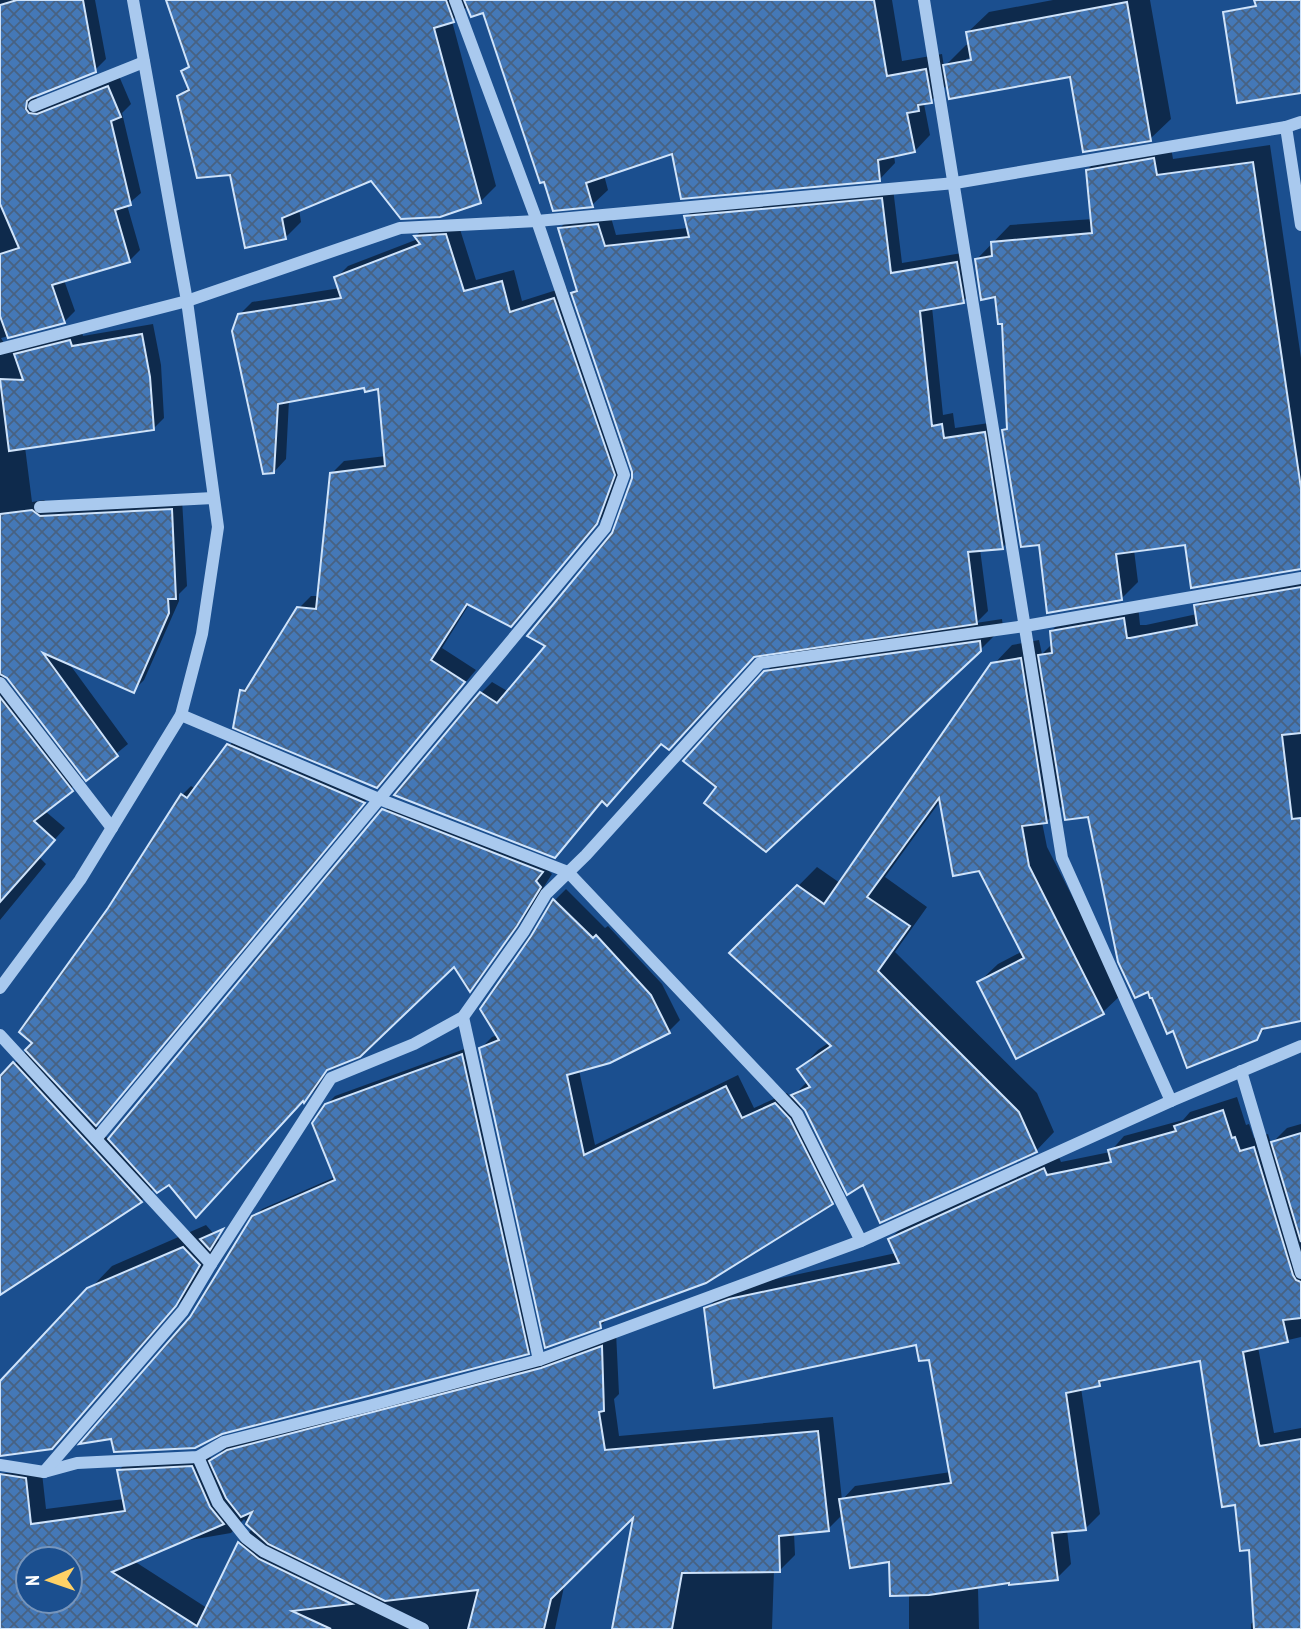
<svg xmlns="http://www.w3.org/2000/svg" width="1301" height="1629" font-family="'PT Sans Narrow',sans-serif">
<defs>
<pattern id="building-cross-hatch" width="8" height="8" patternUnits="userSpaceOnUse" patternTransform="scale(1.75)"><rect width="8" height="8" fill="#4478b7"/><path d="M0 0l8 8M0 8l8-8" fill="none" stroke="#486282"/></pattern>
</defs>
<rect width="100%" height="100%" fill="#1b4f8f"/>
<g fill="#0007" fill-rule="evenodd">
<polygon points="0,0 95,0 106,59 95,70 36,94 36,97 40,103 119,76 131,104 122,113 141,193 127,205 140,250 129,261 64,280 75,311 64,322 1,338 5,345 81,330 83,336 153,324 161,365 164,418 153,429 25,447 32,502 44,500 52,506 182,499 187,586 179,594 179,601 144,680 133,691 68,662 128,744 87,778 8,676 0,673"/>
<path d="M168,0H892L902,61L942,54L944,67L966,45L970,44L968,32L989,12L1053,0H1150L1171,119L1150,139L1071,75L948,84L931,101L924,104L930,135L915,151L894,155L895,163L880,179L673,152L604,175L608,190L592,205L484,11L468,6L452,21L496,186L480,202L371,179L299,209L301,222L285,238L231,173L179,97L189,86L183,72L190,65ZM980,56L966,63V59Z"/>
<polygon points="1170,142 1173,159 1270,145 1301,358 1301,561 1186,543 1134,550 1138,582 1121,599 1041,543 1004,430 1008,426 1004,322 997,295 976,260 1010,225 1093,219 1087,170 1104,153"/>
<polygon points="893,188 902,263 968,252 974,290 963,301 932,307 943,415 953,413 955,428 996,422 1014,536 1003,547 980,549 988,611 976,623 1002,619 1003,627 980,650 719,787 766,672 788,650 755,655 662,742 618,792 481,693 492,682 509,692 548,645 614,534 634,472 573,293 578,288 560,228 571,217 610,214 616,235 688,228 686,217 697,206"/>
<polygon points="458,223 476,280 514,270 522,301 566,287 626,462 609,510 510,625 470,603 442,648 476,670 388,774 242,691 255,679 299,608 311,596 319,596 331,474 344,461 386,456 380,387 365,386 289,400 286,459 274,472 239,315 252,302 340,288 336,278 348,266 418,239 416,236 428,225"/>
<polygon points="1301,576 1301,1019 1268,1026 1256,1038 1089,816 1064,804 1047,821 1042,822 1047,847 1122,994 1103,1012 1017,1057 979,982 998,964 1023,951 941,800 885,877 927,907 895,952 1037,1093 1054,1132 1036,1151 864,1182 806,1109 797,1101 843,1191 831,1203 610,1317 600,1326 481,1048 492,1037 498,1035 533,937 555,900 566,889 605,928 608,926 662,984 680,1020 669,1031 579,1070 595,1145 738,1075 754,1108 787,1093 791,1098 808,1081 800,1069 818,1050 830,1042 732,953 817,867 840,883 993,665 1012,645 1039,640 1042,654 1053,643 1051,631 1066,617 1138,605 1140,625 1146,625 1197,614 1196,606 1210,592"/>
<polygon points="0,673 82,779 45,811 65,828 39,857 46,864 0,920"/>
<polygon points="237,736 372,793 95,1124 109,1140 395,799 546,868 552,874 528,912 481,978 470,990 455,964 329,1068 316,1089 305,1100 169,1183 155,1188 141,1201 0,1293 0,1079 34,1043 110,909 182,795 191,786 196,789"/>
<polygon points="470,1047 536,1344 528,1352 191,1318 253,1218 262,1209 335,1177 326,1105 335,1096"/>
<path d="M1237,1097L1246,1125L1249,1124L1254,1138L1268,1134L1271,1144L1287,1128L1301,1124V1337L1258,1347L1274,1433L1301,1428V1629H1251V1624L1255,1620L1251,1548L1236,1503L1201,1359L1106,1378L1099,1385L1081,1388L1100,1514L1086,1528L1067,1530L1071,1564L1057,1578L978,1588L979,1629H909V1593L891,1560L843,1514L828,1529L794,1533L795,1555L780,1570H774L772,1629H614L636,1513L565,1582L555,1629H0V1473H42L46,1509L124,1499L119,1470L134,1455L208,1452L212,1461L227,1446L616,1332L619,1394L614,1399L619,1436L833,1417L842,1500L855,1486L951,1472L930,1358L917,1343L706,1309L721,1295L744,1286L896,1253L890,1239L904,1225L1058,1155L1061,1162L1110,1152L1124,1136L1183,1120L1190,1112ZM244,1519L252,1529L239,1543L207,1608L120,1552L231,1533ZM28,1559H70V1601H28Z"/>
<polygon points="206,1225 221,1242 198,1282 75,1424 52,1447 0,1437 0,1383 89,1290 112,1266"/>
</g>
<g fill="url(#building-cross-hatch)" stroke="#cfe3fa" stroke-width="2" fill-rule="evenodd">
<polygon points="17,0 83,0 96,72 31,98 27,101 26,109 29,113 37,114 108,86 121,117 111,121 131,205 115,210 130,262 52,285 65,323 8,338 0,316 0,254 19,248 0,204 0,5"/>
<polygon points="166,0 446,0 454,22 434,28 481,203 440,217 401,219 371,181 282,218 286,239 245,248 230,175 197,178 177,96 189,90 181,71 189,67"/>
<polygon points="464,0 874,0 887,76 926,69 932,103 918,105 919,111 907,113 915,152 878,160 880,181 681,199 672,154 586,183 593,207 553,211 544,182 540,183 483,13 471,17"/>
<polygon points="1254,0 1301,0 1301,93 1237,103 1223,12 1256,6"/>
<polygon points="1127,2 1151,141 1083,152 1070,77 949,99 943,65 971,60 966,32"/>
<polygon points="1154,158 1157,175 1253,162 1301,488 1301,569 1191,588 1185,545 1116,554 1122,600 1047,613 1039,545 1021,547 1002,430 1007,429 1002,324 998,324 995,297 981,300 975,259 992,256 991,242 1092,233 1086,170"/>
<polygon points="882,198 891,273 957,262 964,303 920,311 932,426 942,424 944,438 985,432 1003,549 968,552 977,624 754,657 669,750 661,744 607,806 602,801 555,858 394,795 480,692 497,703 545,646 527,636 612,533 632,478 632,472 571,293 577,291 558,228 598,224 605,246 689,237 684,216"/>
<polygon points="446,234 464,291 502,281 510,312 554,298 615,475 597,524 511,627 467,604 431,660 465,682 377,788 233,728 240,690 245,691 297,607 316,609 330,473 385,466 378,389 365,392 364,388 278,404 274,473 263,474 232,331 238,314 341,298 334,277 420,244 414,236"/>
<polygon points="142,334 150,377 154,430 9,451 0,379 23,380 14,354 70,340 72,346"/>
<polygon points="172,509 176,599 168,599 169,613 134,693 43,653 118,756 86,781 7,678 0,674 0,514 32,510 40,516"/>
<polygon points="1301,587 1301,733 1282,735 1292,819 1301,818 1301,1021 1262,1029 1257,1040 1187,1068 1173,1031 1167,1034 1152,998 1150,998 1148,992 1135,998 1118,962 1088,817 1065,820 1038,655 1052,653 1050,631 1124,618 1127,638 1130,638 1197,625 1194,605"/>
<polygon points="980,641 981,651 766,852 704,803 716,787 683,761 764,671"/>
<polygon points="1021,658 1047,823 1022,826 1029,866 1104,1014 1016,1059 977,982 1024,958 979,871 953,876 939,798 867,897 910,926 878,971 1019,1112 1037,1152 880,1223 863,1185 847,1195 805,1110 791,1095 810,1087 797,1069 831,1046 729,953 797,885 824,904 991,663"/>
<polygon points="0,697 73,791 34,821 55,840 0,902"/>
<polygon points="227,744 365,803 96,1126 25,1050 32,1043 19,1032 108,908 181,794 187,798"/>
<polygon points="382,809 543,872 536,881 541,887 517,926 470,992 454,967 360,1057 327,1070 304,1103 303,1101 196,1218 169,1185 157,1193 108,1139"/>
<polygon points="553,899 593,938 596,935 651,995 670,1033 610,1063 567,1075 584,1155 726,1086 742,1118 775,1103 790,1119 833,1204 706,1283 600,1322 601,1328 545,1348 479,1048 499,1040 480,1009 531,936"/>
<polygon points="462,1054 529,1354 222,1434 195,1448 114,1452 111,1439 79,1444 190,1317 252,1216 335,1180 312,1123 325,1104"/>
<polygon points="13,1062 142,1202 0,1295 0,1076"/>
<polygon points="1223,1110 1232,1138 1235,1137 1240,1151 1254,1147 1293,1275 1296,1280 1301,1282 1301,1318 1283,1320 1288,1342 1243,1352 1259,1444 1260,1446 1301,1439 1301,1629 1254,1629 1249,1550 1240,1551 1235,1505 1222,1507 1200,1361 1099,1381 1100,1386 1066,1393 1086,1530 1052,1533 1058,1580 1009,1585 1009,1583 929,1595 890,1596 889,1562 850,1568 839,1499 951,1483 929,1360 919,1361 916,1345 714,1388 704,1308 729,1299 899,1263 888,1239 1044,1168 1047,1175 1111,1162 1108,1150 1176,1131 1174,1126"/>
<polygon points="1301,1133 1301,1242 1271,1142"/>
<polygon points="223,1229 210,1250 200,1239"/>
<polygon points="183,1247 200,1265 176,1306 52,1449 0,1456 0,1381 87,1288"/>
<polygon points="602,1346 604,1411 599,1412 605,1450 818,1431 829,1531 779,1536 780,1572 682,1573 672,1629 612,1629 633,1518 551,1599 544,1629 468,1629 478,1590 385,1601 268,1544 246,1524 252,1512 241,1517 226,1498 209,1461 227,1450 541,1368"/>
<path d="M192,1466L210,1507L224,1524L112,1572L197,1626L238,1542L259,1559L352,1604L292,1611L331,1629H0V1474L26,1478L31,1524L125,1511L117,1470ZM28,1559H70V1601H28Z"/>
</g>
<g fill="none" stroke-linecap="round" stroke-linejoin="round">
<g stroke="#a9c9ee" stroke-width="12">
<polyline points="924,0 1062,858 1171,1101"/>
<polyline points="34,106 144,62"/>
<polyline points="1286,127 1301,225"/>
<polyline points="0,349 187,301 400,228 537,221 955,183 1286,127 1301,122"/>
<polyline points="40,507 213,498"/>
<polyline points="0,683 112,828"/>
<polyline points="181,715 379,799 568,872 797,1114 861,1241"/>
<polyline points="0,988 80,880 181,715 202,634 218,527 187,301 133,0"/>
<polyline points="463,1017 539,1360"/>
<polyline points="0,1035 211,1264"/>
<polyline points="1241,1071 1301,1273"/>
<polyline points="96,1139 605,528 624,475 537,221 455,0"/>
<polyline points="198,1457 218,1503 246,1538 263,1551 423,1629"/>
<polyline points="0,1465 44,1472 77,1463 198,1457 224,1442 372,1405 539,1360 861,1241 1171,1101 1301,1046"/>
<polyline points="44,1472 183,1311 211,1264 331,1078 414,1044 463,1017 524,931 546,894 586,855 760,663 1025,626 1301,578"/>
</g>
</g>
<g transform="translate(49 1580) rotate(268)"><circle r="33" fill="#1b4f8f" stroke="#7695bc" stroke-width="2"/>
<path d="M0-5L12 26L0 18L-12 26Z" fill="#ffd166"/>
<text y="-10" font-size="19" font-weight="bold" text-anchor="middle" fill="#ffffff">N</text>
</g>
</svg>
